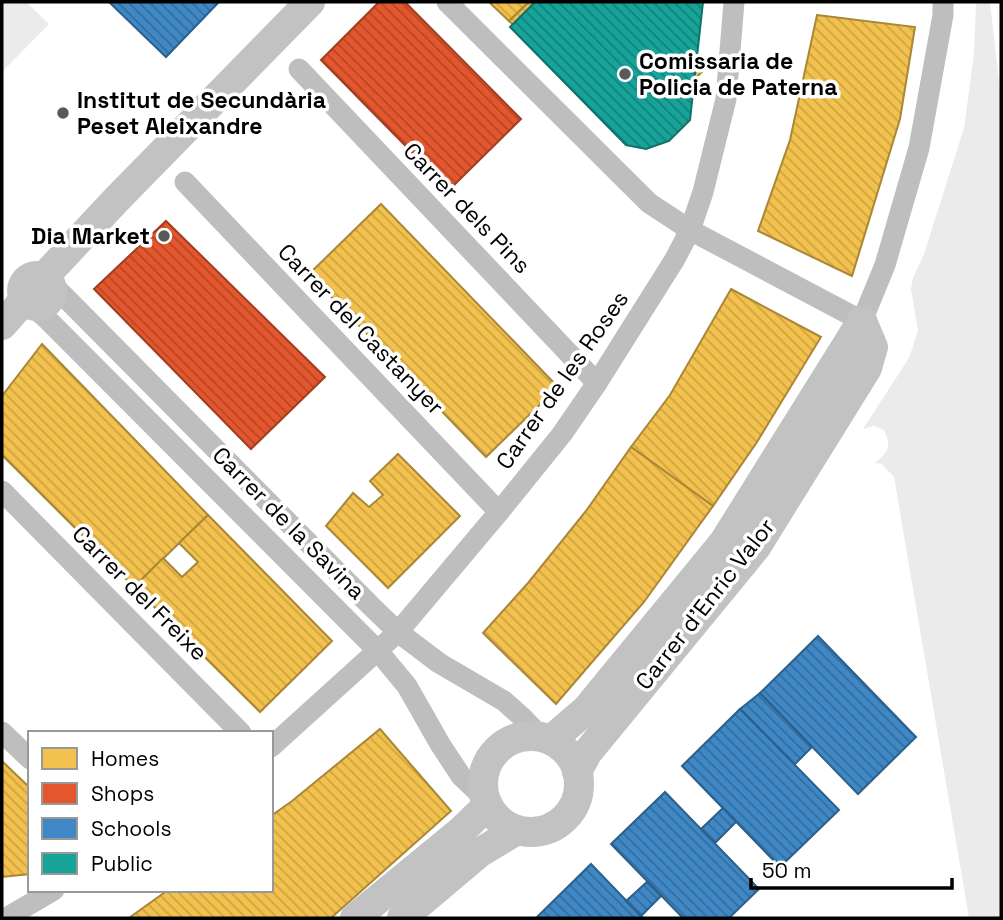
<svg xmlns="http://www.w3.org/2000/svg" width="1003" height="920" font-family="'Space Grotesk',sans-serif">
<defs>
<pattern id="homes-back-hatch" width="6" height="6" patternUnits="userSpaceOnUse" patternTransform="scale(1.75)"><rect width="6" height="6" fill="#f2c14e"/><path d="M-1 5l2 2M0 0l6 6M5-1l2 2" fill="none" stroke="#cea442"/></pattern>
<pattern id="shops-back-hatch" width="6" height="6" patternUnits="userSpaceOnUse" patternTransform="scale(1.75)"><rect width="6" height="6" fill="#e4572e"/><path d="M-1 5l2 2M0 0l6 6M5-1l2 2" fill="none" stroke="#b64625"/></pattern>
<pattern id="schools-back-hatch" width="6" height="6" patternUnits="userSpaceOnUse" patternTransform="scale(1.75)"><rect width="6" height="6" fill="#3f88c5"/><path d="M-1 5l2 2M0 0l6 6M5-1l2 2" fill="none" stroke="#326d9e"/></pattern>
<pattern id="public-back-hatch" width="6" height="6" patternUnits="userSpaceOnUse" patternTransform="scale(1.75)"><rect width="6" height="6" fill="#17a398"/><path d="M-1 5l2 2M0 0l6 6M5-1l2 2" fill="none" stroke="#12827a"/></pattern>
</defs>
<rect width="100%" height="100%" fill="#fff"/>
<g fill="#ebebeb">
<polygon points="2,2 26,2 49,24 2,72"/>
<path d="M976,2H990L1001,99V918H969L894,477L882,464L875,463C888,452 892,447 884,430L874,426L863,429L909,358L918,331L911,289L913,278L924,254L964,128L974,54Z"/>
</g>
<g fill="url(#homes-back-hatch)" stroke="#a98737" stroke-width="2">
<polygon points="489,2 529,2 509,21"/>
<polygon points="529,2 593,2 543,51 509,21"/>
<polygon points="610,2 635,2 640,7 626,23 680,81 655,104 581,32"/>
<polygon points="640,7 705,69 687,86 626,23"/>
<polygon points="817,15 915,27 900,119 852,276 758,231 790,140"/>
<polygon points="573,21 581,32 655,104 625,136 541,50"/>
<polygon points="381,204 558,387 486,457 309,274"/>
<polygon points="731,289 821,337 757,442 713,506 631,447 670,395"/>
<polygon points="42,344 208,515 134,587 2,455 2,396"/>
<polygon points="631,447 713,506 644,602 556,704 483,633 528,583 586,511"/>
<polygon points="398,454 460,516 388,588 326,526 353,493 369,507 383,495 370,481"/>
<polygon points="208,515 332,641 260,712 134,587 163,558 182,577 198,562 179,543"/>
<polygon points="380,729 451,811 331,918 129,918 168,890 271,890 271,816 292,801"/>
<polygon points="2,761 30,788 30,874 2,877"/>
</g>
<g fill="url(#shops-back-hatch)" stroke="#a03d20" stroke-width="2">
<polygon points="379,2 405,2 521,119 449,190 321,60"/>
<polygon points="166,221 325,377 251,449 94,289"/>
</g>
<g fill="url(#schools-back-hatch)" stroke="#2c5f8a" stroke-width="2">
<polygon points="109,2 219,2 166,57"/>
<polygon points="818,636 916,737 858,794 760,693"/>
<polygon points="760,693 812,747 794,765 740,709"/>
<polygon points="740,709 839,810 780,867 682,766"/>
<polygon points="665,792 759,889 729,918 683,918 611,844"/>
<polygon points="723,808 736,822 715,843 701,829"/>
<polygon points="591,864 643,918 536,918"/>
<polygon points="647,882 661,896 641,916 626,901"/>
</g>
<polygon fill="url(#public-back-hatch)" stroke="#10726a" stroke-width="2" points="535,2 703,2 690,120 669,141 646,149 626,145 510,27"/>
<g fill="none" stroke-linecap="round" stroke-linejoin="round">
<g stroke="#bebebe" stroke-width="21">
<polyline points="447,2 649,203 690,230 862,321 885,265 919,148 943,15 943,2"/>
<polyline points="299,69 597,383"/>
<polyline points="185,182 499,512"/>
<polyline points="49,281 370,605 398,632 439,663 504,701 522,717 540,736"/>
<polyline points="30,304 48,320 378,651 407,686 440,744 461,776 485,799"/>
<polyline points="2,491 241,733"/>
<polyline points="2,732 30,759"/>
<polyline points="271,747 398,632 499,512 562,434 597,383 675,259 690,230 703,192 726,99 734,2"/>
<polyline points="6,918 54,890"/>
</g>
<g stroke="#c2c2c2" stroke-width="30">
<circle cx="37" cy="291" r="15"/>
<polyline points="44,277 116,200 310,2"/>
<polyline points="2,325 25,299"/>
<circle cx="531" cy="784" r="48"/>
<polyline points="551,740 586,710 724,542 862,321"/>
<polyline points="577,772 587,753 756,547 867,368 873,347 862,321"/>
<polyline points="355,918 461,831 488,805"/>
<polyline points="402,918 479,853 517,830"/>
</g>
</g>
<g fill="#595959" stroke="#fff" stroke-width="2.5">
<circle cx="625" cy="74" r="7"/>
<circle cx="63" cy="113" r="7"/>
<circle cx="164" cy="236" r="7"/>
</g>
<g text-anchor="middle" stroke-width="7" stroke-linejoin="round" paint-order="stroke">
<g font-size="23" font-weight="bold" fill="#000" stroke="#fff" text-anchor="start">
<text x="639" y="69">Comissaria de<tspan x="639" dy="26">Policia de Paterna</tspan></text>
<text x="77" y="108">Institut de Secundària<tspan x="77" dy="26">Peset Aleixandre</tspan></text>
<text x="150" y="244" text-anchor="end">Dia Market</text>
</g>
<g font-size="23" fill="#000" stroke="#fff">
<text transform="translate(467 208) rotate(46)" y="8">Carrer dels Pins</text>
<text transform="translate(361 329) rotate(46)" y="8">Carrer del Castanyer</text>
<text transform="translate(562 380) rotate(-55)" y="8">Carrer de les Roses</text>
<text transform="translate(289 523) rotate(45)" y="8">Carrer de la Savina</text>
<text transform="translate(140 593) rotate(45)" y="8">Carrer del Freixe</text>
<text transform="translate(705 604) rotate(-52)" y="8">Carrer d'Enric Valor</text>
</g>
</g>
<rect width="1003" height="920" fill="none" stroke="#000000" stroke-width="7"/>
<rect x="28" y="731" width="245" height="161" fill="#ffffff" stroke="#999999" stroke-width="2"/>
<rect x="42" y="748" width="35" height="21" fill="#f2c14e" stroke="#999999" stroke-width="2"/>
<text x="91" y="766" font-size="21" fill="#000000">Homes</text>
<rect x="42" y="783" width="35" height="21" fill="#e4572e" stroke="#999999" stroke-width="2"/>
<text x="91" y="801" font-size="21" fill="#000000">Shops</text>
<rect x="42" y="818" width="35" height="21" fill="#3f88c5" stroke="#999999" stroke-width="2"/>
<text x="91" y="836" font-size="21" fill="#000000">Schools</text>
<rect x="42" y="853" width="35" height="21" fill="#17a398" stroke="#999999" stroke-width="2"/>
<text x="91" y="871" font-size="21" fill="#000000">Public</text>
<path d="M751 878v10h201v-10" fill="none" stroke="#000000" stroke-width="3.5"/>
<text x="762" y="878" font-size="21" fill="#000000" stroke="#ffffff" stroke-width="5" paint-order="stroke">50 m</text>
</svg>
